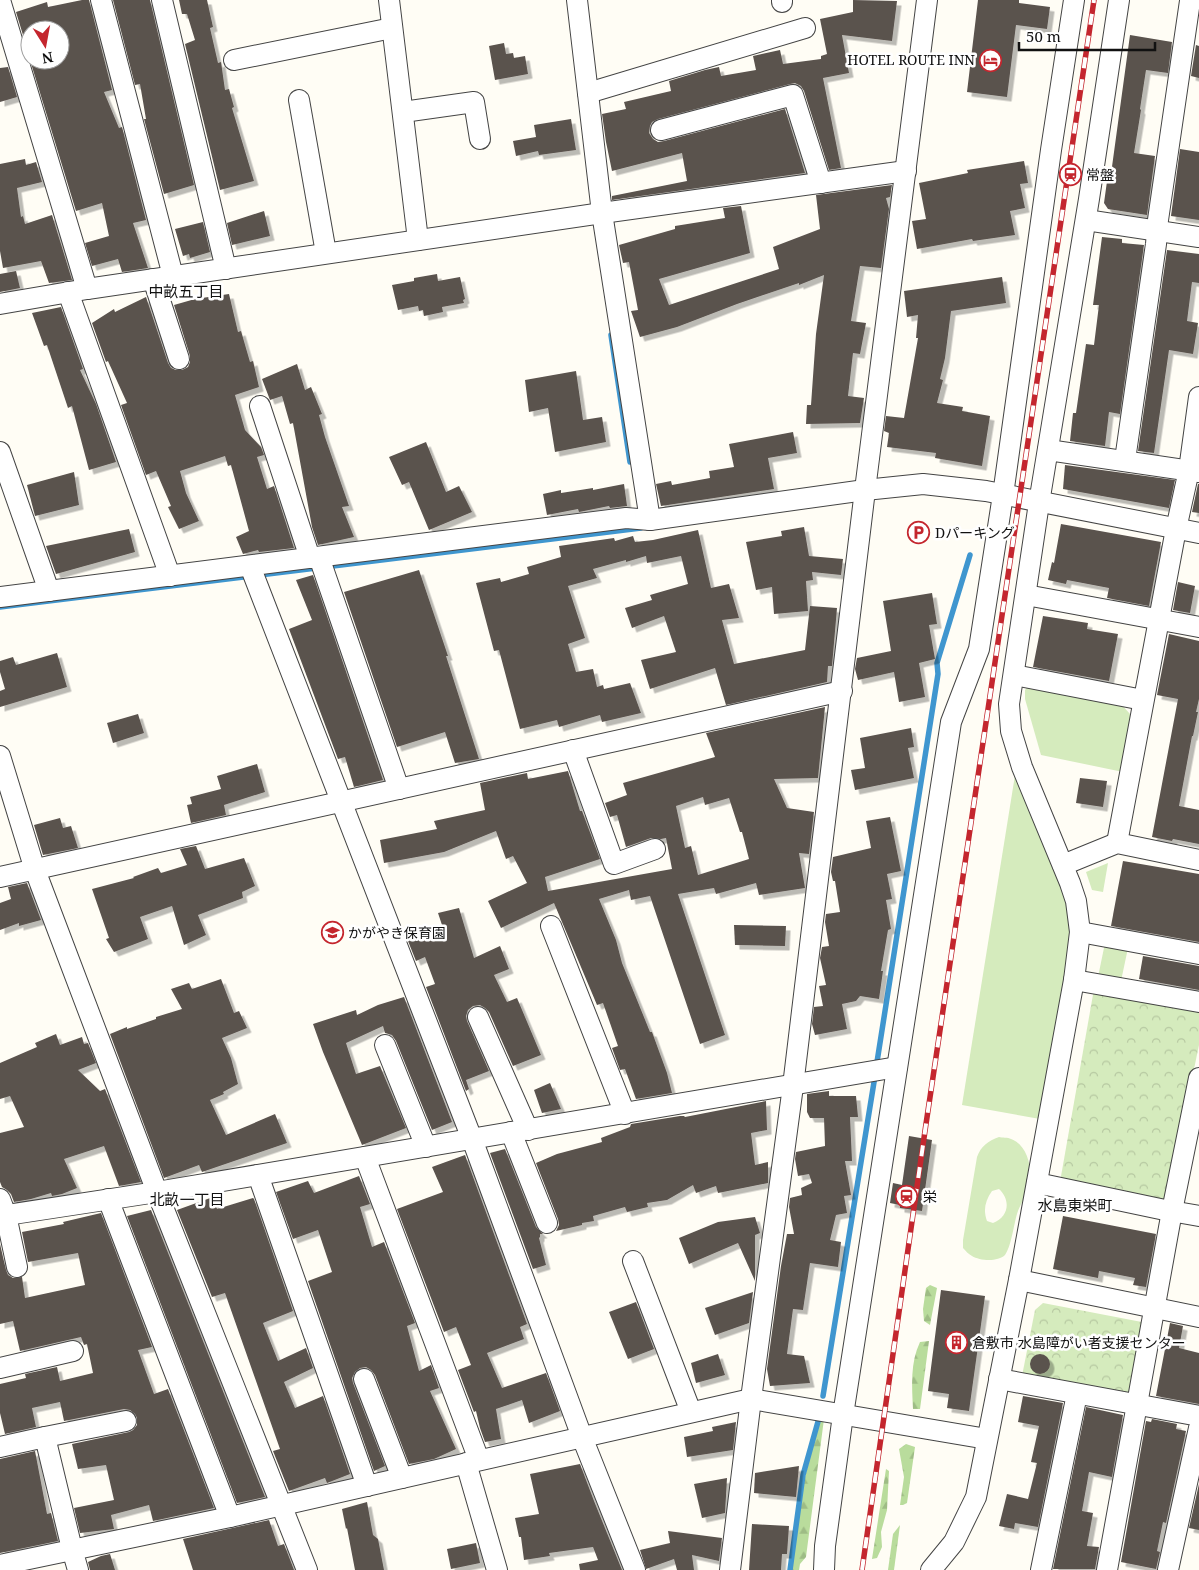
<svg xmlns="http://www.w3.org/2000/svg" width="1199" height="1570" font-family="'Noto Serif','Noto Sans JP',serif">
<defs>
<pattern id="forest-firs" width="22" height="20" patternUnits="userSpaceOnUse" patternTransform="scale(1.25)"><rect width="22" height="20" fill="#b9dc9c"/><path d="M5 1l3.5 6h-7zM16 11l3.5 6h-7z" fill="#9ebc85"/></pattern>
<pattern id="park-crowns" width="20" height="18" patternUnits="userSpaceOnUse" patternTransform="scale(1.25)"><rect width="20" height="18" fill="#d5ebbd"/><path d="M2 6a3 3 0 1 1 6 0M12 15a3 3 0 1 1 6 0" fill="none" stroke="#b6c8a1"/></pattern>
<filter id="shadow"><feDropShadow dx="4.5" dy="4.5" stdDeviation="0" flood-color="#0004"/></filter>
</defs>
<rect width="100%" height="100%" fill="#fffdf5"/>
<g fill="#d5ebbd" fill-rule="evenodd">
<polygon points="1028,686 1121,704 1130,714 1133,725 1123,772 1041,755 1025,699 1025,690"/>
<polygon points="1016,769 1062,882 1071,924 1071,950 1040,1119 962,1105"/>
<polygon points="1108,863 1103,892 1092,890 1086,872"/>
<polygon points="1105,943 1128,948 1121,981 1098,977"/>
<path d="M999,1137C1002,1138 1008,1137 1011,1139C1028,1145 1033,1170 1029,1185C1027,1195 1020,1204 1017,1214C1014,1224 1011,1247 1005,1255C998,1262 980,1261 972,1256C968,1254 966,1251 963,1248V1240L977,1157C981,1146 988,1141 999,1137ZM999,1189C1011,1200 1009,1217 993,1223L987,1221C983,1210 985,1201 992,1191Z"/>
</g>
<g fill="url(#forest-firs)">
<polygon points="930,1285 937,1288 930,1325 924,1321 923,1309 926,1288"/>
<path d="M929,1341L920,1409H913C912,1386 910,1363 920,1342Z"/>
<polygon points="820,1418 824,1419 806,1557 800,1564 799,1570 791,1570 805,1477"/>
<polygon points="906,1444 915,1447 907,1503 903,1505 900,1505 904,1477 899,1449"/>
<polygon points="886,1469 889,1471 887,1510 881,1532 882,1547 877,1558 872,1559"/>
<polygon points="900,1525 894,1570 888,1570 893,1534"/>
</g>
<g fill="url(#park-crowns)">
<polygon points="1094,989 1199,1008 1199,1045 1166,1204 1060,1182"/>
<polygon points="1043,1303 1147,1323 1132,1397 1022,1376 1035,1310"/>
</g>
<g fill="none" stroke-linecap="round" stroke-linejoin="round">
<g stroke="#3f96cf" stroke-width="5.5">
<polyline points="611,335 630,462"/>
<polyline points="0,607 641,528"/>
<polyline points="877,1062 938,674 937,663 970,555"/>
<polyline points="823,1396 875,1076"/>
<polyline points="790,1570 803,1475 819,1418"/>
</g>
</g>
<g fill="#5a524d" fill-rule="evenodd" filter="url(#shadow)">
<polygon points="82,0 89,0 112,90 104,92 119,128 122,127 146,220 133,223 148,268 122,272 118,259 92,266 85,243 109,236 102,203 76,211 30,60 60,60 60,30 30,30 30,58 16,12 47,2 48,7"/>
<polygon points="113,0 150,0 194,185 164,194 144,119 146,119 140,84 135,85"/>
<polygon points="179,0 207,0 213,27 210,28 218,63 221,62 225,90 229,89 234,107 232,108 254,181 220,190 185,44 195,40 187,14 182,14"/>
<polygon points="853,0 897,1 892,41 842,35 849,73 823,78 841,168 829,170 804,91 801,86 795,83 790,84 658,119 652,122 650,126 649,133 653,139 658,142 664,141 785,109 805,173 612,200 612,196 687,181 682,153 612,171 606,142 602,114 626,109 624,102 671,91 669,81 705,70 719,67 721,76 756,70 753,56 780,50 783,64 821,59 821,56 827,54 820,19 853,12"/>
<polygon points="978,0 1019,0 1019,3 1050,7 1047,29 1016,25 1007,97 967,92"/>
<polygon points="1130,35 1172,42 1168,73 1146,70 1140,109 1141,110 1134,153 1155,156 1147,215 1108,209 1104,203 1108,174 1111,174"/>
<polygon points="504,43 506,54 513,53 514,58 525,56 528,74 495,80 489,46"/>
<polygon points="1196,45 1199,46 1199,78 1191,76"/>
<polygon points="8,67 17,97 0,102 0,68"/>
<polygon points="571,119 576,150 539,155 538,151 516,156 513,141 536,137 534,125"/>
<polygon points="1180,149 1199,152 1199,220 1171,216"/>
<polygon points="25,159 26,165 36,162 42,182 17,188 21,217 23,216 25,224 52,215 72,280 49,283 41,261 3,268 0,251 0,164"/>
<polygon points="1024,161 1028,183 1020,184 1025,208 1010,211 1015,235 973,241 972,239 917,249 912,221 926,219 919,183 968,173 967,170"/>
<polygon points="892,185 890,197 886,198 889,209 881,268 860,266 851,321 866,323 860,354 853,353 848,396 864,398 860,423 806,424 807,405 811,405 816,334 824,275 799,285 799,283 737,304 677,327 640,337 631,311 638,310 629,262 623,263 619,245 675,229 675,226 725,218 723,208 741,206 750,253 659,279 669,305 779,269 773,247 820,229 816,195"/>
<polygon points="264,211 270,236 232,245 227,223"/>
<polygon points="203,222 210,252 190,258 189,254 183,256 175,229"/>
<polygon points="1102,237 1122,239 1122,243 1144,245 1120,414 1109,412 1105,446 1070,441 1073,413 1076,413 1086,344 1094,345 1099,305 1093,305"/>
<polygon points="1167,250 1199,254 1199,283 1192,282 1187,321 1198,323 1193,354 1169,350 1154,453 1138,451"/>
<polygon points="16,271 20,288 0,292 0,274"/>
<polygon points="437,274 438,281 460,277 465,299 463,300 464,303 442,307 443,312 424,316 423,310 419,311 418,306 398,310 392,285 414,281 414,278"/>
<polygon points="1002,277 1006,303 951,311 945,358 940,379 943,380 937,403 963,407 962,411 990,416 982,466 935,458 936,453 887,447 889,433 884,431 886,416 904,418 918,338 916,338 918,315 907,317 904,291"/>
<polygon points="229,294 238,332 241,331 250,362 253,361 259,387 235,395 245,430 261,447 264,455 257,457 267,489 274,486 294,548 259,552 258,550 243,554 236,537 249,531 231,465 228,466 225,456 180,471 186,493 199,521 179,529 168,507 171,506 156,471 146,475 121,405 127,403 108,361 106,362 92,323 114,309 115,312 146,297 168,363 171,368 176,370 182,370 188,367 190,362 190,356 174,305 195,299"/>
<polygon points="61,307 83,369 80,370 96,404 116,462 89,470 72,406 68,408 47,345 44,346 32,313"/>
<polygon points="297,364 305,390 311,387 322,414 319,415 325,437 349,506 342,507 354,537 318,545 312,527 293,423 290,424 282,396 270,400 262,379"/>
<polygon points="576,371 583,420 602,417 606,442 555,452 548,408 529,412 525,380"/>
<polygon points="793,432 797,453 768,458 774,489 661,506 656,484 671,481 672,485 710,478 709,471 734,467 729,444"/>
<polygon points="426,442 446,492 459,486 472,512 429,530 409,482 402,485 389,457"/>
<polygon points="1065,465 1175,480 1169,508 1063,489"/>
<polygon points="74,472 79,505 35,516 27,485"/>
<polygon points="624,484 627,506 610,508 609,506 579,512 578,509 547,515 543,494 561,490 561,493 593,488 593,490"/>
<polygon points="1198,484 1199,484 1199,513 1192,512"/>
<polygon points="1061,524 1161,542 1149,606 1107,598 1109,588 1067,580 1066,584 1048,580 1052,562 1054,563"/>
<polygon points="804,527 809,556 843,559 841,575 812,572 813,580 806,581 808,611 774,614 772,587 756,590 746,542 782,536 781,531"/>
<polygon points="129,529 135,552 56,574 46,546"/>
<polygon points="698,530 711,588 729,584 739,618 722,620 734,664 805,650 810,606 837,608 832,666 828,666 827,682 726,705 715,668 650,689 641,660 676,652 664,616 632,628 625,608 652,600 650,595 688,584 681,556 647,563 646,556 626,562 626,560 593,569 597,578 568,586 585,638 568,644 576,672 593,669 597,687 603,685 604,689 630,683 641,713 602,722 600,715 559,727 557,720 520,729 499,650 494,651 476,583 500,578 501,582 529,574 527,567 561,557 559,546 614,538 615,541 633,536 635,542 653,540"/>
<polygon points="419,570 448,656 446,656 479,759 455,763 445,732 397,747 344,592"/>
<polygon points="313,575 383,780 354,787 345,757 338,759 289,629 312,620 296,580"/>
<polygon points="1178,582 1195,586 1190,613 1173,610"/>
<polygon points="932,593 937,624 929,625 935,659 919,663 925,697 899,702 894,672 858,680 855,669 857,658 891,651 883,601"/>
<polygon points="1043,616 1088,623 1087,629 1118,634 1109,681 1033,667"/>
<polygon points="1169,634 1199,641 1199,699 1196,712 1198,712 1193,736 1192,736 1179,806 1199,810 1199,844 1173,839 1172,841 1152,837 1178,699 1157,695"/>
<polygon points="57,653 67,687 0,707 0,691 5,689 0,672 0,661 13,657 16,665"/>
<path d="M825,707L818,778L774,779L787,808L814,812L809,854L799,853L805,888L759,895L756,883L716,894L714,888L678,894L725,1035L700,1044L650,896L631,900L629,890L599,899L616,940L622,963L650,1032H652L667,1073L672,1093L636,1099L625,1069L620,1070L612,1048L618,1046L603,1003L597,1005L554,903L501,928L488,901L527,883L513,856L506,859L496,831L444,852L384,863L380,840L437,829L434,821L485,810L480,783L527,773L528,779L568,771L580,811H582L600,859L545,877L548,891L672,869L666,838L661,839L651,838L626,847L617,815L610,817L605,803L627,795L623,783L715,757L706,733ZM703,797L705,805L729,798L740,832H742L749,859L698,875L691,846L685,848L676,806Z"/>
<polygon points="138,714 144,733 113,743 107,723"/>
<polygon points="911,728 914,747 908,748 914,778 855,790 851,770 865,768 860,738"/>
<polygon points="257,764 265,792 224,805 226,815 191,823 187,805 192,804 190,797 221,789 217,776"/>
<polygon points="1080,778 1107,781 1103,807 1076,803"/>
<polygon points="890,817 901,871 887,874 892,899 886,900 891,929 888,930 881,971 883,971 879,999 860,996 856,1001 842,1004 847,1029 815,1035 812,1024 814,1007 823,1006 819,986 826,985 820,958 822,947 829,946 825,922 826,914 840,912 835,881 833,881 831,872 833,857 871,848 866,821"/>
<polygon points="60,818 63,828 71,826 78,848 43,855 34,825"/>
<polygon points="196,846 205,869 244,858 255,886 242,892 243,898 198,915 206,935 184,945 172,906 140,917 148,939 114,952 106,939 109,938 92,889 134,878 133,877 158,868 161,873 187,865 180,849"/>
<polygon points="1123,861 1199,874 1199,942 1111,926"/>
<polygon points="27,883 41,920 19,926 19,923 0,930 0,903 11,899 8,887"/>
<polygon points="459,908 474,958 500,946 509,969 494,975 507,1002 517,998 541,1055 513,1066 489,1012 485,1008 480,1005 473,1006 468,1010 466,1016 467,1021 489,1071 466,1080 469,1089 466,1091 426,987 435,984 425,957 416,961 408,941 442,925 438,913"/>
<polygon points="734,925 786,926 785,946 735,945"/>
<polygon points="1143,956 1199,966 1199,990 1139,979"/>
<polygon points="221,979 234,1013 239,1011 247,1028 222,1038 231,1058 238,1084 223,1092 224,1094 210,1100 226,1135 275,1114 287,1143 202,1172 199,1165 164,1178 110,1034 127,1027 127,1029 156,1019 156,1017 182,1009 171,989 189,983 192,989"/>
<polygon points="404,997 452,1122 432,1130 396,1041 392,1035 385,1033 383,1026 346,1043 356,1074 380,1066 406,1128 362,1145 323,1052 313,1024 356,1010 357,1015 378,1005"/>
<polygon points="56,1034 60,1045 82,1037 84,1044 88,1043 96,1063 78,1070 100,1091 105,1089 141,1182 119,1186 104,1146 64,1159 77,1188 62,1194 52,1196 51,1193 31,1199 14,1202 11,1194 7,1190 2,1187 0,1182 0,1133 24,1127 10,1096 0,1099 0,1063 37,1047 35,1043"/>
<polygon points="550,1083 561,1109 542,1113 534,1090"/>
<polygon points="829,1091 829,1096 856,1096 858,1117 850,1117 852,1161 845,1161 851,1195 844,1196 847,1213 836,1215 830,1240 841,1242 838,1267 810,1263 803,1310 793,1309 787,1354 804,1356 810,1383 770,1386 767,1369 781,1266 787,1234 794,1234 789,1207 790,1198 802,1195 801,1188 812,1183 809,1174 798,1176 795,1159 796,1152 825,1146 824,1118 810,1118 807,1112 807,1094"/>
<polygon points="766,1101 767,1130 751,1133 755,1165 768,1162 768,1183 718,1193 716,1186 696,1193 693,1185 667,1200 647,1203 648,1207 627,1212 625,1207 593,1216 594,1221 582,1223 582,1225 556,1231 559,1225 558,1219 536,1163 557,1154 602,1142 601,1138 630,1127 631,1124 680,1116 684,1116 685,1117"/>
<polygon points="909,1136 932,1140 922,1211 900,1208 900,1205 890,1203 893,1183 902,1185"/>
<polygon points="505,1149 536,1227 543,1234 540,1234 540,1237 539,1238 546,1265 533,1269 490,1153"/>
<polygon points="465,1155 527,1324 520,1327 524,1339 487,1353 502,1388 546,1373 560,1411 529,1423 522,1400 496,1409 501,1439 485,1442 480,1428 476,1411 474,1412 458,1370 471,1365 456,1327 444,1332 397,1209 443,1192 432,1167"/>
<polygon points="359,1176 370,1204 360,1207 372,1247 384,1242 415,1323 407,1326 419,1371 431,1365 439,1388 430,1391 456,1449 434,1459 409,1464 375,1375 371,1370 366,1367 360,1368 355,1372 352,1378 353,1383 385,1466 374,1471 308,1281 332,1272 318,1230 293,1239 276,1192 308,1181 314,1193"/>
<polygon points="213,1197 217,1209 253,1198 254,1199 293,1311 263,1323 278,1361 306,1348 313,1368 284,1382 295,1408 323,1396 350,1474 327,1483 325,1478 289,1491 273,1451 280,1449 225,1293 212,1297 177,1210"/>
<polygon points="151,1210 265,1497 237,1503 127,1216"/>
<polygon points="101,1213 152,1347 138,1350 154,1394 168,1389 214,1508 153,1521 149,1505 111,1515 114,1529 80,1533 74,1508 114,1500 106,1465 78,1469 72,1444 129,1432 133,1430 137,1425 137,1418 135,1414 130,1410 124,1409 64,1421 60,1402 32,1408 36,1427 5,1434 0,1413 0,1384 26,1378 25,1374 57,1367 60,1381 93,1373 87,1344 84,1345 81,1337 20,1351 13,1321 0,1324 0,1244 6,1270 8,1275 13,1278 22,1277 25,1298 85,1285 78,1253 28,1262 22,1232 64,1224 63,1222"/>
<polygon points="1063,1216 1156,1234 1146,1287 1133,1285 1135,1278 1099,1271 1098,1278 1053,1269"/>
<polygon points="755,1217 760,1233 755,1235 755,1281 738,1243 689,1264 679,1238 718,1222"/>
<polygon points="941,1290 985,1296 969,1411 947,1408 949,1394 928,1391"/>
<polygon points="753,1292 749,1323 715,1335 705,1308"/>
<polygon points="636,1302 654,1349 628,1359 609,1312"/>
<polygon points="1170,1323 1183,1326 1179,1348 1199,1353 1199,1404 1156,1396"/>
<polygon points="718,1354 725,1375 696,1383 691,1363"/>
<circle cx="1040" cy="1364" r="10"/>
<polygon points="1023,1396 1063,1403 1038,1527 1015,1523 1014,1529 999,1526 1007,1494 1028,1499 1037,1463 1031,1462 1039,1426 1018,1422"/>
<polygon points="1086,1407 1123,1415 1112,1477 1089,1472 1082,1511 1093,1513 1087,1546 1099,1547 1095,1569 1053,1569"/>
<polygon points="1152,1419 1177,1424 1176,1429 1186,1431 1166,1523 1163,1522 1157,1551 1160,1552 1156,1569 1121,1562 1146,1421 1151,1422"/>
<polygon points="736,1422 733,1450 687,1457 684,1437 713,1431 712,1427"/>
<polygon points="35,1451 47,1514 51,1513 58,1541 0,1553 0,1459"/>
<polygon points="580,1464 594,1501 622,1570 580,1570 579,1564 598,1560 593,1547 549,1553 550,1556 524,1560 521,1537 519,1537 515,1518 539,1514 530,1474"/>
<polygon points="799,1466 796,1497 754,1493 755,1473"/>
<polygon points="727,1478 725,1513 702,1518 694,1484"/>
<polygon points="1199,1484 1199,1530 1189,1528"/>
<polygon points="367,1502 373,1535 378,1539 384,1570 355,1570 347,1528 346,1529 342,1509"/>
<polygon points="269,1520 278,1546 284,1544 294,1570 193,1570 183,1539"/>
<polygon points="752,1524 789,1526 787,1554 782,1554 781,1570 749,1570"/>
<polygon points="668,1531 722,1538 719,1561 692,1555 694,1570 677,1570 674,1559 646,1569 640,1550 670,1543"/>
<polygon points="476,1543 480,1563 451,1569 447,1549"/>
<polygon points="110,1554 115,1570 90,1570 88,1562 101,1556"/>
</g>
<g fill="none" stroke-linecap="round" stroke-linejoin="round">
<defs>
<g id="minor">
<polyline points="0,0 87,289"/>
<polyline points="101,0 173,276"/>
<polyline points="162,0 226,269"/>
<polyline points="389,0 418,240"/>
<polyline points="577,0 602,213 650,520"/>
<polyline points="782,0 782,2"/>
<polyline points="234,60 392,28"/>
<polyline points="588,93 805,28"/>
<polyline points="299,100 326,253"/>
<polyline points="403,112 474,102 480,139"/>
<polyline points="661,130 793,95 821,183"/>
<polyline points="1086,220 1199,237"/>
<polyline points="153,279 179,359"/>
<polyline points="68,292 170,576"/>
<polyline points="0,304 87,289 602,213 906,171"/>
<polyline points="260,406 310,558"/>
<polyline points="1048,450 1199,472"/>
<polyline points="0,452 49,591"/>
<polyline points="1125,460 1156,244 1158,220 1190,1"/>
<polyline points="319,557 399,789"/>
<polyline points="250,566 472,1139 582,1437 635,1570"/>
<polyline points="1026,595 1199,627"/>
<polyline points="0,597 626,518 650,520 865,490 923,484 986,491 1199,533"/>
<polyline points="1014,675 1143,700"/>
<polyline points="573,750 614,864 655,849"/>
<polyline points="0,756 35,870 157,1192 307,1570"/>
<polyline points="1117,843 1176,529 1189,470 1199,397"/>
<polyline points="1063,865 1117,843 1199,860"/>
<polyline points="0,877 842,691"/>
<polyline points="551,926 625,1114"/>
<polyline points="1080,932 1199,954"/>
<polyline points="1074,980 1199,1002"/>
<polyline points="478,1017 528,1130"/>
<polyline points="385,1045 426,1147"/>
<polyline points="511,1132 547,1223"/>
<polyline points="365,1157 479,1460"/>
<polyline points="258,1175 367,1486"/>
<polyline points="1037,1183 1165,1210 1199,1216"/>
<polyline points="0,1199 6,1215 17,1267"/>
<polyline points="108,1199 230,1517"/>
<polyline points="0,1216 157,1192 897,1067"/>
<polyline points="633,1261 691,1412"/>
<polyline points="1019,1280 1199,1317"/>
<polyline points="0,1368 73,1351"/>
<polyline points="364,1379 402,1478"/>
<polyline points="999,1379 1199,1416"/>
<polyline points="45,1437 126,1421"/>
<polyline points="0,1447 45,1437 72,1549 78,1570"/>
<polyline points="466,1463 497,1570"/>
<polyline points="0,1565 230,1517 751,1399 987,1439"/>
<polyline points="730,1570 751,1399 793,1086 865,490 927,0"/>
<polyline points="824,1570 825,1546 843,1415 951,722 979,649 1003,495 1051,150 1074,0"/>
<polyline points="931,1570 954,1542 976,1497 1019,1280 1074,980 1080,932 1076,901 1070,883 1022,767 1011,731 1009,704 1039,503 1089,199 1119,0"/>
<polyline points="1041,1570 1077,1394"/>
<polyline points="1107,1570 1172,1211 1199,1078"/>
<polyline points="1168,1570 1199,1428"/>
</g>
</defs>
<use href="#minor" stroke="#444" stroke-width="22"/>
<use href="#minor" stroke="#fff" stroke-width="20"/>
<defs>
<polyline id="rail" points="862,1570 926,1124 1094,0"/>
</defs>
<use href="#rail" stroke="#c4262e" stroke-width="5.5"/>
<use href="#rail" stroke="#fff" stroke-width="4" stroke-dasharray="11" stroke-linecap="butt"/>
</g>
<defs>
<symbol id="hotel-ring" viewBox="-11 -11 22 22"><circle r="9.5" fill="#fff" stroke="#c4262e" stroke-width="1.5"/><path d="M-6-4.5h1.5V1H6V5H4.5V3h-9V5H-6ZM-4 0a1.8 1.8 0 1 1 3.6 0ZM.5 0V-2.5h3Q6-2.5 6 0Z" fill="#c4262e"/></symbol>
<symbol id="station-ring" viewBox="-11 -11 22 22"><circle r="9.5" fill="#fff" stroke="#c4262e" stroke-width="1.5"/><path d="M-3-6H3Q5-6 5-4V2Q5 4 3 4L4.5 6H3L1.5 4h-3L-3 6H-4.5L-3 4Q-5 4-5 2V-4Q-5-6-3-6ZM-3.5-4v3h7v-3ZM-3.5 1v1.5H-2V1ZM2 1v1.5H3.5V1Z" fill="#c4262e"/></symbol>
<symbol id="parking-ring" viewBox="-11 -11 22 22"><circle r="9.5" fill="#fff" stroke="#c4262e" stroke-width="1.5"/><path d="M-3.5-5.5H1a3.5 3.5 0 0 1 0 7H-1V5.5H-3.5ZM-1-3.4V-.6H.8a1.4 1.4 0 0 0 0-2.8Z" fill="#c4262e"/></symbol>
<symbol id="school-ring" viewBox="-11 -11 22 22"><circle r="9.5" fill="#fff" stroke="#c4262e" stroke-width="1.5"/><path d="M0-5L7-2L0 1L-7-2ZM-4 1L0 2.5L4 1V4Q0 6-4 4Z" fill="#c4262e"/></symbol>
<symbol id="building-ring" viewBox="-11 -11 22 22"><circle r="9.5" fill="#fff" stroke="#c4262e" stroke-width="1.5"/><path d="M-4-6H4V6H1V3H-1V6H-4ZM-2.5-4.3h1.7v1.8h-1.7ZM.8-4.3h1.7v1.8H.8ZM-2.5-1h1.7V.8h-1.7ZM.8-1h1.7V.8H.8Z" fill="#c4262e"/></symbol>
</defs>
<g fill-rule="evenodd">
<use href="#hotel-ring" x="978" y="48" width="25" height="25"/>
<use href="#station-ring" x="1058" y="162" width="25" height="25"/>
<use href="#parking-ring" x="906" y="520" width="25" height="25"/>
<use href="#school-ring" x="320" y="920" width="25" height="25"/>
<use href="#station-ring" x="894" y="1184" width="25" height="25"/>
<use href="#building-ring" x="944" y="1330" width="25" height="25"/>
</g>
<g text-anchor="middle" stroke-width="5" stroke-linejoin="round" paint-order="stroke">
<g font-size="14" fill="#111" stroke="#fff" text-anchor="start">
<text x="975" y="65" text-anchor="end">HOTEL ROUTE INN</text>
<text x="1086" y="180">常盤</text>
<text x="935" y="538">Dパーキング</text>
<text x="348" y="938">かがやき保育園</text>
<text x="923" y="1202">栄</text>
<text x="972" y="1348">倉敷市 水島障がい者支援センター</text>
</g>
<g font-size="15" fill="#111" stroke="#fff">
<text x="186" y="297">中畝五丁目</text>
<text x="187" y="1205">北畝一丁目</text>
<text x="1075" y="1211">水島東栄町</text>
</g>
</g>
<g transform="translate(45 45) rotate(169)"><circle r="24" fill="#ffffff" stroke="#a0a0a0"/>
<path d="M0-4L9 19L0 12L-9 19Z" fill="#c4262e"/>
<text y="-8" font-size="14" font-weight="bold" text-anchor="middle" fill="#111111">N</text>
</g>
<path d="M1019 42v8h136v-8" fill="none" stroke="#111111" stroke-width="2.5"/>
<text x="1026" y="42" font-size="15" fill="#111111" stroke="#ffffff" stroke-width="4" paint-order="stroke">50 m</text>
</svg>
